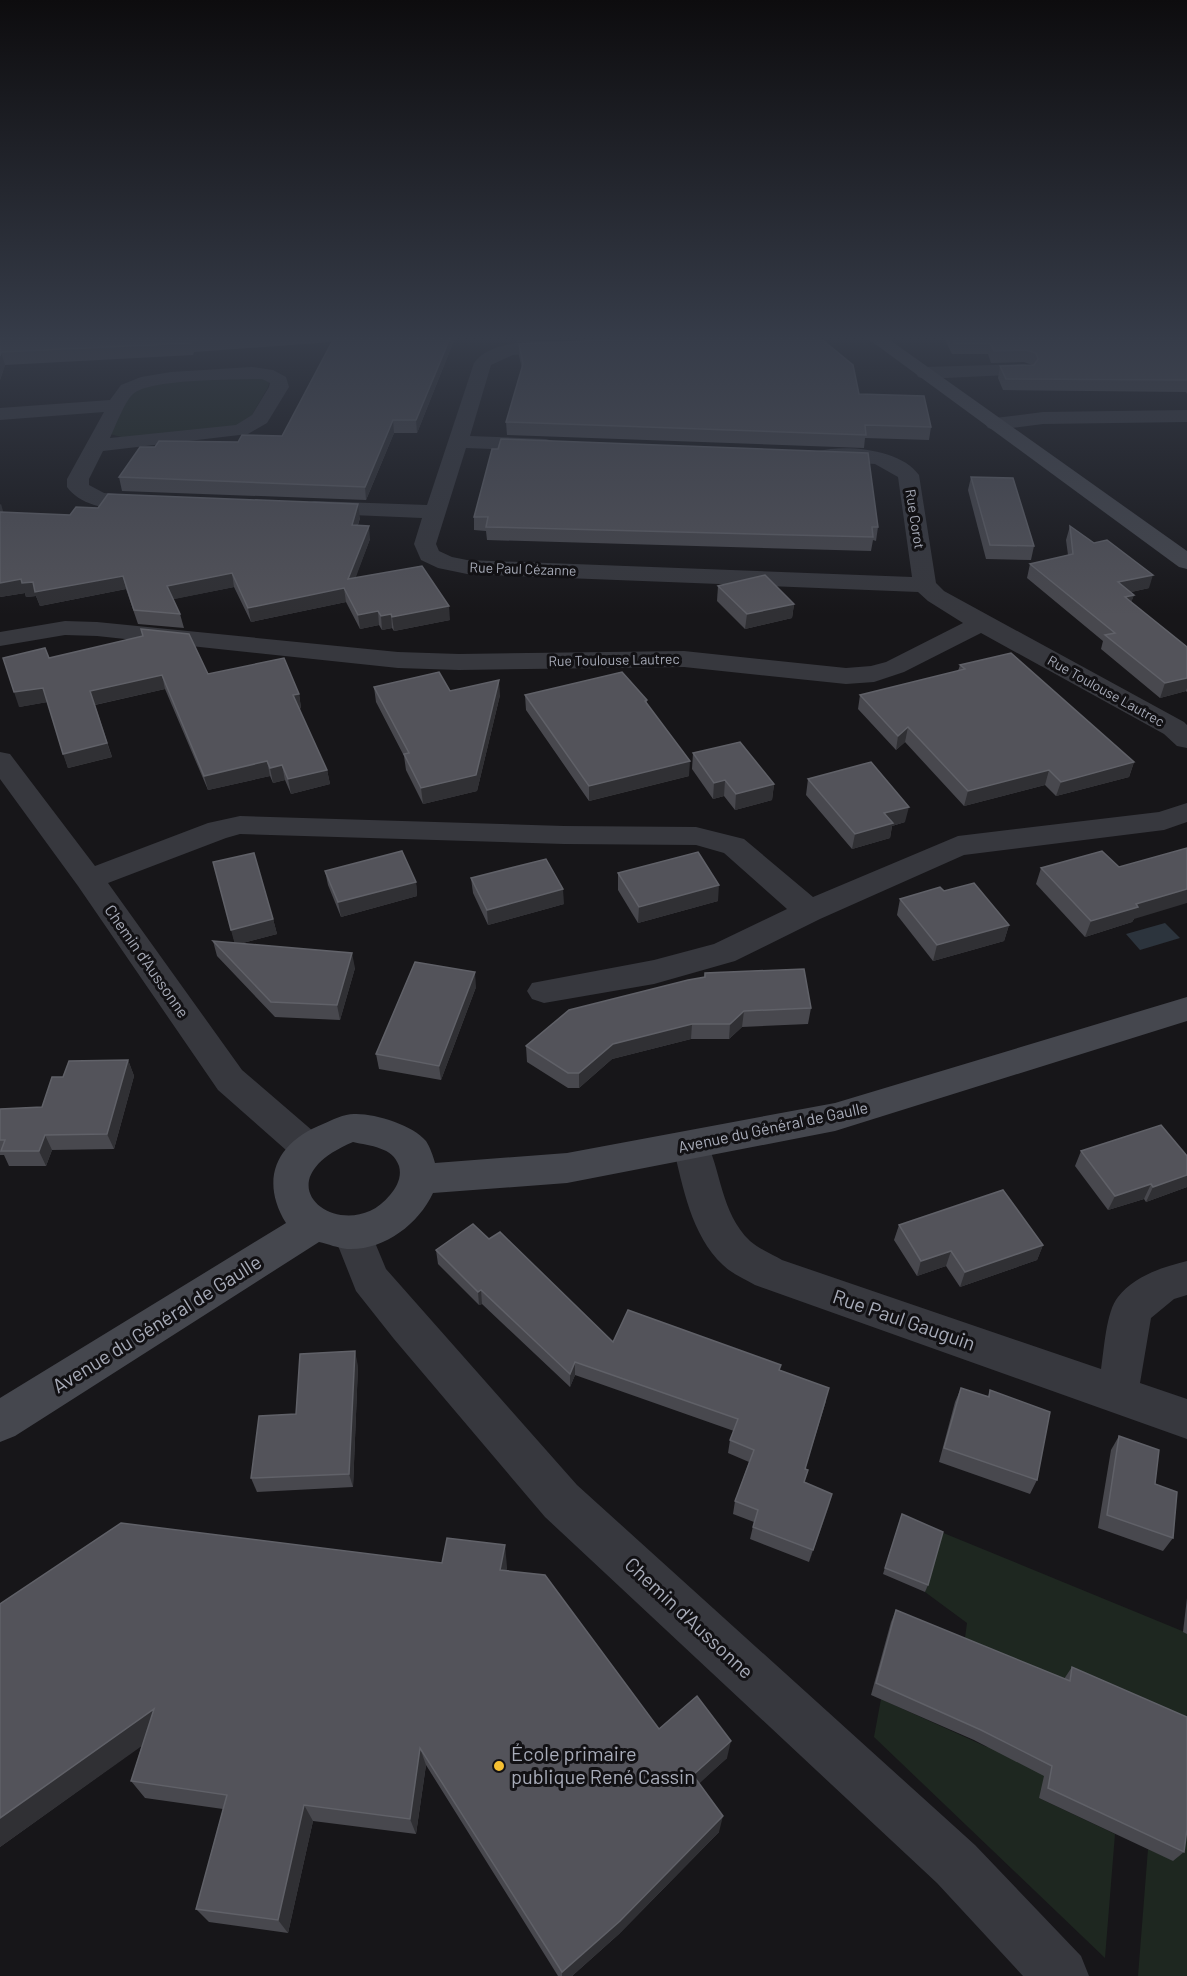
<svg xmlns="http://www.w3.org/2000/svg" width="1187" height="1976" font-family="Barlow,sans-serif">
<rect width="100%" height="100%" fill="#171619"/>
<g fill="#1e2720">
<polygon points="261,377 269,382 268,387 248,422 228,428 129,439 110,434 130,393 162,381"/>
<polygon points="941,1532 1187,1633 1187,1733 1039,1798 1115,1834 1105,1958 874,1737 881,1699 987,1747 963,1653 967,1623 925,1592"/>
<polygon points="1187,1741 1187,1976 1138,1976 1148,1849 1173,1860"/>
</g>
<polygon fill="#2c343d" points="1165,923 1180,938 1140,950 1126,934"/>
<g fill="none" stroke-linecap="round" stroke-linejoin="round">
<g fill="#37383e" fill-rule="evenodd">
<path d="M532,341L569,342L572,346L569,350L563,351L513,355L491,365L470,436L546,439L553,441L556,445L553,449L546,451L466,448L436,544L439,551L452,557L467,560L912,577L898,477L875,464L825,461L818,459L815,455L818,451C846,444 901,449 919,475L936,583L944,591L1184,722L1187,725V748L1177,746L1164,734L981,633L904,672L874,682L846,684L684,667L459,670L398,668L97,636L65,635L0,646V632L65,621L97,622L398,652L459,654L684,651L846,668L871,666L886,662L963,623L928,601L918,592L467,574L438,568L421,560L414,544L422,518L306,513L303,508L306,503L314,501L427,505L474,363C486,346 512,343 532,341Z"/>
<polygon points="1024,364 1031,366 1033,370 1031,374 925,379 918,377 916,373 918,369 925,367"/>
<path d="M252,367L273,370L286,377L289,387L267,423L248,434L103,451L89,479V485L104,493L156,497L159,502L156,507C130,513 84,511 67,487V479L104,412L0,420V408L110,400L121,385L141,377L171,372ZM252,379H262L270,383L269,387L252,415L236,425L110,438C115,427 125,401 133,394C150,379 228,380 252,379Z"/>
<polygon points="1187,410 1187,422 1043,424 995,430 988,428 985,424 988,420 995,418 1043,412"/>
<polygon points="0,752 10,754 95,866 208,823 240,816 564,826 696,827 744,839 813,897 958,836 1159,812 1187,803 1187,822 1164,830 964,855 820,919 735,961 654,984 544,1003 532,999 527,991 532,983 654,960 714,944 787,909 724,853 696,845 564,844 240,834 226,838 108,883 242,1070 321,1138 326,1148 321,1158 308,1163 295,1158 218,1090 78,886 0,779"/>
<path d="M691,1131L704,1136C722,1171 720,1212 750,1241C759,1249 772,1254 782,1260L1101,1369C1104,1351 1106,1311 1118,1297C1134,1276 1163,1267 1187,1261V1295L1174,1299L1151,1318L1140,1383L1187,1399V1439L755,1285C745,1279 732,1274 723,1265C691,1235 683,1187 673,1146L678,1136Z"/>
<polygon points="352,1217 366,1221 386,1269 577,1485 975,1845 1081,1956 1089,1976 1023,1976 937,1883 545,1517 394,1339 356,1291 333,1233 338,1221"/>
</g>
<g fill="#45474e" fill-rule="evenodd">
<polygon points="867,338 887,338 1187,551 1187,569 1179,567"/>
<path d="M1187,997V1021L835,1131L567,1183L433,1193C418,1225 383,1251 347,1249C338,1248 328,1244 319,1242L15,1436L0,1442V1398L286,1223C259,1179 277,1142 323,1124C332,1120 344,1114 354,1114C374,1113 413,1125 426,1141C430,1147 433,1156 435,1163L567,1153L835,1103ZM353,1142C370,1146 393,1147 399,1166C402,1177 397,1187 390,1195C347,1249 253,1184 353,1142Z"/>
</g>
</g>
<g fill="#48484e">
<polygon points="0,338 460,338 455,338 417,433 394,433 366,500 122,491 119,477 155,447 238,442 282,436 332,342 194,352 193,355 5,365 0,380"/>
<polygon points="944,338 1187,338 1187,394 1186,392 1003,390 998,378 1000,366 1032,365 1024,362 991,363 988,354 952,354"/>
<polygon points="519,344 859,394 931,427 929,440 865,438 864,448 507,435 506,422 522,368 519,356"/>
<polygon points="971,477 1034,546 1031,560 986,559 968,490"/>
<polygon points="0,504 3,513 70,515 360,518 358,525 370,539 355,578 450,620 394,631 392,628 382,630 379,625 360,629 346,602 251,622 234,587 173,599 180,614 184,628 138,624 126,589 40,606 36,596 26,597 25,593 0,597"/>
<polygon points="474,517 878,527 876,541 873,540 871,551 487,540 486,531 474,530"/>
<polygon points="1070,526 1149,588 1131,592 1134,595 1131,602 1187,647 1187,692 1186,691 1160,698 1101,649 1103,641 1027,578 1030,564 1068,555 1066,540"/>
<polygon points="718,586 794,604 792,618 745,629 717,601"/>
<polygon points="49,658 208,674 299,694 301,708 299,709 327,770 330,784 291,794 285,780 273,783 270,776 208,790 165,689 95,705 112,757 68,768 47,702 19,707"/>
<polygon points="960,665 1134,762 1129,777 1056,796 1045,785 964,806 905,742 896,750 858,709 860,695 958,671"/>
<polygon points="374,687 500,695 477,791 423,804 406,770 404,756 376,702"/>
<polygon points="525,695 647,700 647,704 689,776 589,801 526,710"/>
<polygon points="693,753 774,784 772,800 735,810 724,796 713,799 692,769"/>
<polygon points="808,779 905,822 892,826 890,838 852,849 806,795"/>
<polygon points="213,862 273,919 277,934 239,944 355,968 340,1020 275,1017 217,956 213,941 235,943"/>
<polygon points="1041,868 1134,919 1132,922 1085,937 1036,884"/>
<polygon points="325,871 416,882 417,896 341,917 328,885"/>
<polygon points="618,873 718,901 638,923 618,890"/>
<polygon points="471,878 564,904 488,925 473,893"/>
<polygon points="900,899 1009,925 1004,941 933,961 897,915"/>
<polygon points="705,973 811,1008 808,1024 742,1027 729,1039 691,1039 612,1059 579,1088 568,1088 527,1062 526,1046 704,977"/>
<polygon points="476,987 441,1080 379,1069 376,1054"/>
<polygon points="128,1060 134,1076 114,1149 52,1150 46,1166 9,1166 4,1155 0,1155 0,1109 42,1107 63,1077"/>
<polygon points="1081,1151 1187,1156 1187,1187 1146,1202 1144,1199 1108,1210 1075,1166"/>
<polygon points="899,1225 1043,1245 1037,1260 960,1287 946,1266 917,1276 894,1240"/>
<polygon points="489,1239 613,1342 780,1370 826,1401 805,1469 805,1483 832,1494 809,1562 750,1539 754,1522 733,1514 735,1501 749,1462 728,1453 730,1440 734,1431 575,1375 570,1387 482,1304 479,1305 438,1264 436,1250"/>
<polygon points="358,1366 353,1487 257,1492 251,1478 296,1414"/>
<polygon points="961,1388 988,1397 990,1390 1037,1480 1030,1494 939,1462 955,1402"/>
<polygon points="1119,1436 1155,1484 1173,1538 1163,1551 1098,1528 1111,1450"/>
<polygon points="902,1514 928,1585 925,1592 883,1574"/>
<polygon points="442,1563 507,1567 506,1571 659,1729 727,1758 699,1783 719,1832 619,1934 572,1976 558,1976 426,1765 416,1834 313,1821 288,1933 209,1922 196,1909 223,1809 145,1798 131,1781 142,1745 0,1847 0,1604"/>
<polygon points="1187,1598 1187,1634 1183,1632"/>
<polygon points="896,1610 1064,1679 1072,1667 1184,1852 1173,1861 1039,1798 1044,1776 974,1740 871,1695 891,1622"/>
</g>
<g fill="#303034">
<polygon points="450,338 455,338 417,433 416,420"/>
<polygon points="517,338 561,338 517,342"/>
<polygon points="1,352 5,365 0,380 0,356"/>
<polygon points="393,420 394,433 366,500 365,487"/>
<polygon points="1,504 5,518 0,525 0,505"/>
<polygon points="358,504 360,518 353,539 352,525"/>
<polygon points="369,526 370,539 350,593 348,579"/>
<polygon points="232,573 234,587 170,600 167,586"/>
<polygon points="1153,575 1149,588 1114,596 1118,582"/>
<polygon points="123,576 126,589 40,606 36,596 26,597 25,593 0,597 0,583 21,579 33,582"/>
<polygon points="344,588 346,602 251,622 248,608"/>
<polygon points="1134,595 1129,608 1125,597"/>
<polygon points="794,604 792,618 745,629 747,614"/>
<polygon points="449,606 450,620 394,631 392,617"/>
<polygon points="378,611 379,625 360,629 358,615"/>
<polygon points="391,614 392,628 382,630 381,616"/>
<polygon points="162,675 165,689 94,705 90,691"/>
<polygon points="1187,678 1187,688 1186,691 1160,698 1165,683"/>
<polygon points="499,680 500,695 477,791 423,804 421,788"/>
<polygon points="43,688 48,702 19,707 14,692"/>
<polygon points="299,694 301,708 296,709 293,695"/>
<polygon points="908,727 905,742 896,750 898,736"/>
<polygon points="107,743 112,757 68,768 63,754"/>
<polygon points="267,761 270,776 208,790 204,776"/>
<polygon points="690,761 689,776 589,801 589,786"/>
<polygon points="1134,762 1129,777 1056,796 1061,782"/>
<polygon points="282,765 285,780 273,783 270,768"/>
<polygon points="327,770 330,784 291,794 288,779"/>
<polygon points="1049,770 1045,785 964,806 968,791"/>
<polygon points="725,780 724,796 713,799 714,783"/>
<polygon points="774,784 772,800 735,810 736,794"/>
<polygon points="909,807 905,822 892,826 890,838 852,849 855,834 884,813"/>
<polygon points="416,882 417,896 341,917 338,902"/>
<polygon points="719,885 718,901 638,923 639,907"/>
<polygon points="563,889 564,904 488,925 487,910"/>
<polygon points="1187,889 1187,903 1134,919 1132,922 1085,937 1091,921 1136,904"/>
<polygon points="273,919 277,934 235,945 231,930"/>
<polygon points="1009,925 1004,941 933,961 937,945"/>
<polygon points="352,953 355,968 340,1020 337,1005"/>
<polygon points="475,972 476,987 441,1080 439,1066"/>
<polygon points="744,1011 742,1027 729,1039 730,1024"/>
<polygon points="692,1024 691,1039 612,1059 579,1088 579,1073 613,1044"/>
<polygon points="128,1060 134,1076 114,1149 107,1134"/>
<polygon points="45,1135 52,1150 46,1166 39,1151"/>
<polygon points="1187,1175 1187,1187 1146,1202 1153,1187"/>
<polygon points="1151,1184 1144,1199 1108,1210 1115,1196"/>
<polygon points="1043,1245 1037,1260 960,1287 965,1272"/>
<polygon points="951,1251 946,1266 917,1276 921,1261"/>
<polygon points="481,1290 482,1304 479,1305 478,1292"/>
<polygon points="355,1351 358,1366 353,1487 349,1474"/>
<polygon points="575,1362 575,1375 570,1387 570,1374"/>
<polygon points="832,1494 829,1506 809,1562 813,1550"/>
<polygon points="505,1545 507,1567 503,1591 500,1570"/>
<polygon points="154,1709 167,1728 0,1847 0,1818"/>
<polygon points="731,1741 727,1758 690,1792 693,1775"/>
<polygon points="420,1748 426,1765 416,1834 410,1819"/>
<polygon points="304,1805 313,1821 288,1933 278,1920"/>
<polygon points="723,1816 719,1832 619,1934 572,1976 562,1976 562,1972"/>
</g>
<g fill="#53535a" stroke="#606168" stroke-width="1.5">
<polygon points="0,338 219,338 191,340 191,343 1,352 0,356"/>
<polygon points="334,338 450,338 416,420 393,420 365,487 119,477 140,447 155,447 159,441 238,442 242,435 282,436"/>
<polygon points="651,338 820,338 853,365 859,394 924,396 931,427 865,425 866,435 506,422 523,364 519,344"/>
<polygon points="952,338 1187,338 1187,380 1006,379 1000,366 1034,365 1038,359 1036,353 1026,350 994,351 990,343 954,343"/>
<polygon points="501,439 868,453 878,527 872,527 873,537 486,527 488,517 474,517 492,449 498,449"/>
<polygon points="971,477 1013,478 1034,546 990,545"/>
<polygon points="108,494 358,504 352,525 369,526 348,579 422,566 449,606 392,617 391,614 381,616 378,611 358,615 344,588 248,608 232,573 167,586 180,614 134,610 123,576 35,592 33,582 22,583 21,579 0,583 0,512 70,515 76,507 98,508"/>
<polygon points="1070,526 1094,543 1107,540 1153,575 1118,582 1134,595 1125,597 1187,647 1187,678 1165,683 1105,635 1115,633 1030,564 1073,554"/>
<polygon points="765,575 794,604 747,614 718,586"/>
<polygon points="141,629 189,634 208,674 284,658 299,694 293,695 327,770 288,779 282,765 270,768 267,761 204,776 162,675 90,691 107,743 63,754 43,688 14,692 3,658 45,648 49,658 143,636"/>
<polygon points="1011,653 1134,762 1061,782 1049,770 968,791 908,727 898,736 860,695 965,669 960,665"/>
<polygon points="439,672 450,691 499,680 476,775 421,788 404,754 409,753 374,687"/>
<polygon points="622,672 647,700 645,701 690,761 589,786 525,695"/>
<polygon points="740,742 774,784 736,794 725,780 714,783 693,753"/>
<polygon points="871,762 909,807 884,813 893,823 855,834 808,779"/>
<polygon points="1187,848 1187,889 1136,904 1138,907 1091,921 1041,868 1102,851 1119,867"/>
<polygon points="402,851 416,882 338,902 325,871"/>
<polygon points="698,852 719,885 639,907 618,873"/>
<polygon points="254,853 273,919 231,930 213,862"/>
<polygon points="546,859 563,889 487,910 471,878"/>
<polygon points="974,883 1009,925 937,945 900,899 940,887 944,891"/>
<polygon points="213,941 352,953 337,1005 271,1002"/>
<polygon points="415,962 475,972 439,1066 376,1054"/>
<polygon points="804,969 811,1008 744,1011 730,1024 692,1024 613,1044 579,1073 568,1073 526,1046 569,1010 688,980 705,977 705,973"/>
<polygon points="128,1060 107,1134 45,1135 39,1151 1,1151 5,1140 0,1140 0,1109 42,1107 52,1077 63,1077 69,1061"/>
<polygon points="1161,1125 1187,1156 1187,1175 1153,1187 1151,1184 1115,1196 1081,1151"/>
<polygon points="1003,1190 1043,1245 965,1272 951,1251 921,1261 899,1225"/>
<polygon points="473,1224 489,1239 500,1232 613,1342 628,1310 781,1365 779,1370 829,1388 805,1469 808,1470 804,1482 832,1494 813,1550 753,1527 758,1510 735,1501 754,1450 730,1440 738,1419 575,1362 570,1374 481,1290 478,1292 436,1250"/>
<polygon points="355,1351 349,1474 251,1478 259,1416 296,1414 300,1354"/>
<polygon points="961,1388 989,1397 990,1390 1050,1412 1037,1480 944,1448"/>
<polygon points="1119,1436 1159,1450 1155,1484 1177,1492 1173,1538 1107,1515"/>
<polygon points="902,1514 943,1532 928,1585 885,1568"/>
<polygon points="121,1523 442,1563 447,1538 505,1545 500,1570 545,1575 659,1729 697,1696 731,1741 693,1775 723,1816 620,1921 562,1972 420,1748 410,1819 304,1805 278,1920 196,1909 227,1795 131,1781 154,1709 0,1818 0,1604"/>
<polygon points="896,1610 1070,1681 1072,1667 1187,1717 1187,1829 1184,1852 1048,1788 1052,1766 981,1730 876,1683"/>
</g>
<linearGradient id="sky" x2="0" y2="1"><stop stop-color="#0d0c0e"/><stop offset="0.55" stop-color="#363c49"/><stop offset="1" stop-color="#363c49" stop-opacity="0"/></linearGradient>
<rect width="1187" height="615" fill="url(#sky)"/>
<circle fill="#f5bf32" stroke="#121114" stroke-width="2" cx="499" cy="1766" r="6"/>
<g text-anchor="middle" stroke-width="6" stroke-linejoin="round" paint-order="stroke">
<g font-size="14" fill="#a8acb9" stroke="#121114">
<text transform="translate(915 519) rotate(81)" y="5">Rue Corot</text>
<text transform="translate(523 569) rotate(2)" y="5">Rue Paul Cézanne</text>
<text transform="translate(614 660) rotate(-1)" y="5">Rue Toulouse Lautrec</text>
<text transform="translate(1106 691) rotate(29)" y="5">Rue Toulouse Lautrec</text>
</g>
<g font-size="16" fill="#a8acb9" stroke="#121114">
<text transform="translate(147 961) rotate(55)" y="6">Chemin d'Aussonne</text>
<text transform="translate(773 1127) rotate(-12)" y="6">Avenue du Général de Gaulle</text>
</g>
<g font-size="20" fill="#a8acb9" stroke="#121114">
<text transform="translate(904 1320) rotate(19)" y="7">Rue Paul Gauguin</text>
<text transform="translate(157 1324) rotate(-32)" y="7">Avenue du Général de Gaulle</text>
<text transform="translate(689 1618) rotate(43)" y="7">Chemin d'Aussonne</text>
</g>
<g font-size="20" fill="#a8acb9" stroke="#121114" text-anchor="start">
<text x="511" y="1761">École primaire<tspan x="511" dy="23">publique René Cassin</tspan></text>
</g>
</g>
</svg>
